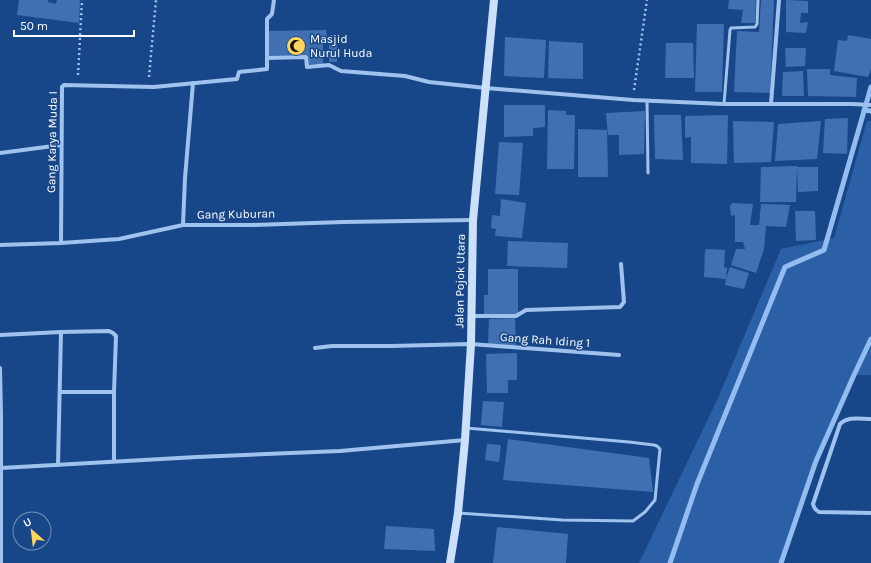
<svg xmlns="http://www.w3.org/2000/svg" width="871" height="563" font-family="Karla,sans-serif">
<rect width="100%" height="100%" fill="#184789"/>
<polygon fill="#2b60a7" points="867,121 871,121 871,375 853,375 816,461 781,563 639,563 718,398 781,249 834,238"/>
<g fill="none" stroke-linecap="round" stroke-linejoin="round">
<g stroke="#93bcf0" stroke-width="5">
<polyline points="864,110 871,111"/>
<polyline points="670,563 697,484 785,267 824,250 871,87"/>
<polyline points="781,563 816,461 854,375 871,339"/>
</g>
</g>
<g fill="#4070b2">
<polygon points="19,0 48,0 48,2 56,4 57,0 80,0 79,23 17,15"/>
<polygon points="729,0 756,0 755,23 741,23 743,10 728,9"/>
<polygon points="761,0 774,0 770,93 734,92 737,31 759,32"/>
<polygon points="786,0 808,1 808,13 801,13 800,23 808,22 806,33 786,32"/>
<polygon points="697,24 724,24 722,92 695,92"/>
<polygon points="326,30 327,37 323,37 323,64 308,64 308,55 268,56 268,31"/>
<rect x="329" y="35" width="8" height="27"/>
<polygon points="848,35 871,39 871,69 868,77 834,71 838,40 847,41"/>
<polygon points="505,37 546,40 544,78 504,76"/>
<polygon points="549,41 583,43 583,79 548,78"/>
<polygon points="666,43 693,43 694,78 665,78"/>
<polygon points="785,48 806,48 805,66 786,67"/>
<polygon points="807,69 830,69 830,75 857,78 856,97 808,96"/>
<polygon points="803,71 804,96 782,96 783,72"/>
<polygon points="504,105 545,105 545,127 533,128 533,136 504,137"/>
<polygon points="548,110 566,111 566,115 575,115 574,169 547,169"/>
<polygon points="645,111 644,154 619,155 619,135 608,135 606,113"/>
<polygon points="654,115 681,115 683,160 655,159"/>
<polygon points="728,115 727,164 691,163 691,137 685,138 685,116"/>
<polygon points="848,118 847,154 823,153 825,119"/>
<polygon points="733,121 774,122 771,162 734,163"/>
<polygon points="821,121 817,159 775,161 778,124"/>
<polygon points="578,129 607,130 608,177 578,177"/>
<polygon points="499,142 523,143 519,195 495,194"/>
<polygon points="797,166 796,202 760,202 761,167"/>
<polygon points="797,167 818,167 818,191 798,192"/>
<polygon points="501,199 526,203 522,238 495,236 496,229 491,228 492,215 500,216"/>
<polygon points="732,203 753,204 750,225 759,225 761,204 790,205 786,227 766,226 764,249 756,273 731,265 736,249 745,249 743,242 735,242 735,215 731,216 730,206"/>
<polygon points="795,211 815,211 816,240 796,241"/>
<polygon points="508,241 568,243 567,268 507,266"/>
<polygon points="707,249 725,250 724,267 727,268 726,279 704,277 705,250"/>
<polygon points="730,267 749,273 744,289 725,285 726,279"/>
<polygon points="488,269 518,269 518,314 484,314 484,295 488,295"/>
<polygon points="515,318 516,345 488,345 489,319"/>
<polygon points="517,353 517,380 508,380 508,393 487,393 486,354"/>
<polygon points="483,401 504,402 502,427 481,425"/>
<polygon points="508,439 649,458 653,492 503,480"/>
<polygon points="487,444 501,445 499,462 485,460"/>
<polygon points="386,526 434,529 435,551 384,549"/>
<polygon points="497,527 568,534 566,563 493,563"/>
</g>
<g fill="none" stroke-linecap="round" stroke-linejoin="round">
<g stroke="#a0c2ee" stroke-width="2.5" stroke-dasharray="2 3" stroke-linecap="butt">
<polyline points="78,75 82,0"/>
<polyline points="149,77 156,0"/>
<polyline points="634,90 647,0"/>
</g>
<g stroke="#a0c2ee" stroke-width="3">
<polyline points="647,101 648,173"/>
<polyline points="724,104 730,30 731,28 755,27 757,24 758,0"/>
<polyline points="458,513 562,520 633,521 645,512 655,500 660,449 657,446 654,445 629,442 466,428"/>
</g>
<g stroke="#a0c2ee" stroke-width="4">
<polyline points="267,58 267,19 272,14 274,0"/>
<polyline points="771,104 779,0"/>
<polyline points="0,153 61,145"/>
<polyline points="183,225 185,178 193,83"/>
<polyline points="61,243 62,89 62,87 64,85 154,87 237,79 239,72 267,69 267,58 306,57 307,67 329,65 341,71 405,76 429,82 486,88 633,100 724,104 852,104 871,105"/>
<polyline points="0,245 61,243 119,239 183,225 252,225 343,222 473,220"/>
<polyline points="471,316 516,316 526,310 620,307 624,302 621,264"/>
<polyline points="0,335 61,332 109,331 113,333 116,336 114,392 114,461"/>
<polyline points="315,348 332,346 391,346 471,344 619,355"/>
<polyline points="0,368 1,415 1,563"/>
<polyline points="60,392 114,392"/>
<path d="M871,419C860,419 848,416 840,424L813,504C814,508 815,510 819,512L871,513"/>
<polyline points="58,465 61,332"/>
<polyline points="1,468 197,457 340,451 465,440"/>
</g>
<polyline stroke="#cde0fa" stroke-width="8" points="450,563 458,513 465,440 471,344 473,220 494,0"/>
</g>
<defs>
<symbol id="mosque-disc" viewBox="-11 -11 22 22"><circle r="9.5" fill="#ffd45d" stroke="#184789"/><path d="M3.5-4.9A6 6 0 1 0 3.5 4.9A5 5 0 1 1 3.5-4.9Z" fill="#111"/></symbol>
</defs>
<g fill-rule="evenodd">
<use href="#mosque-disc" x="285" y="35" width="22" height="22"/>
</g>
<g text-anchor="middle" stroke-width="3" stroke-linejoin="round" paint-order="stroke">
<g font-size="12" fill="#fff" stroke="#184789" text-anchor="start">
<text x="310" y="43">Masjid<tspan x="310" dy="14">Nurul Huda</tspan></text>
</g>
<g font-size="12" fill="#fff" stroke="#184789">
<text transform="translate(52 142) rotate(-89)" y="4">Gang Karya Muda I</text>
<text transform="translate(236 214) rotate(-1)" y="4">Gang Kuburan</text>
<text transform="translate(460 281) rotate(-89)" y="4">Jalan Pojok Utara</text>
<text transform="translate(545 340) rotate(4)" y="4">Gang Rah Iding 1</text>
</g>
</g>
<g transform="translate(32 531) rotate(332)"><circle r="19" fill="#184789" stroke="#7491b8"/>
<path d="M0-3L7 15L0 10L-7 15Z" fill="#ffd45d"/>
<text y="-6" font-size="11" font-weight="bold" text-anchor="middle" fill="#ffffff">U</text>
</g>
<path d="M14 30v6h120v-6" fill="none" stroke="#ffffff" stroke-width="2"/>
<text x="20" y="30" font-size="12" fill="#ffffff" stroke="#184789" stroke-width="3" paint-order="stroke">50 m</text>
</svg>
